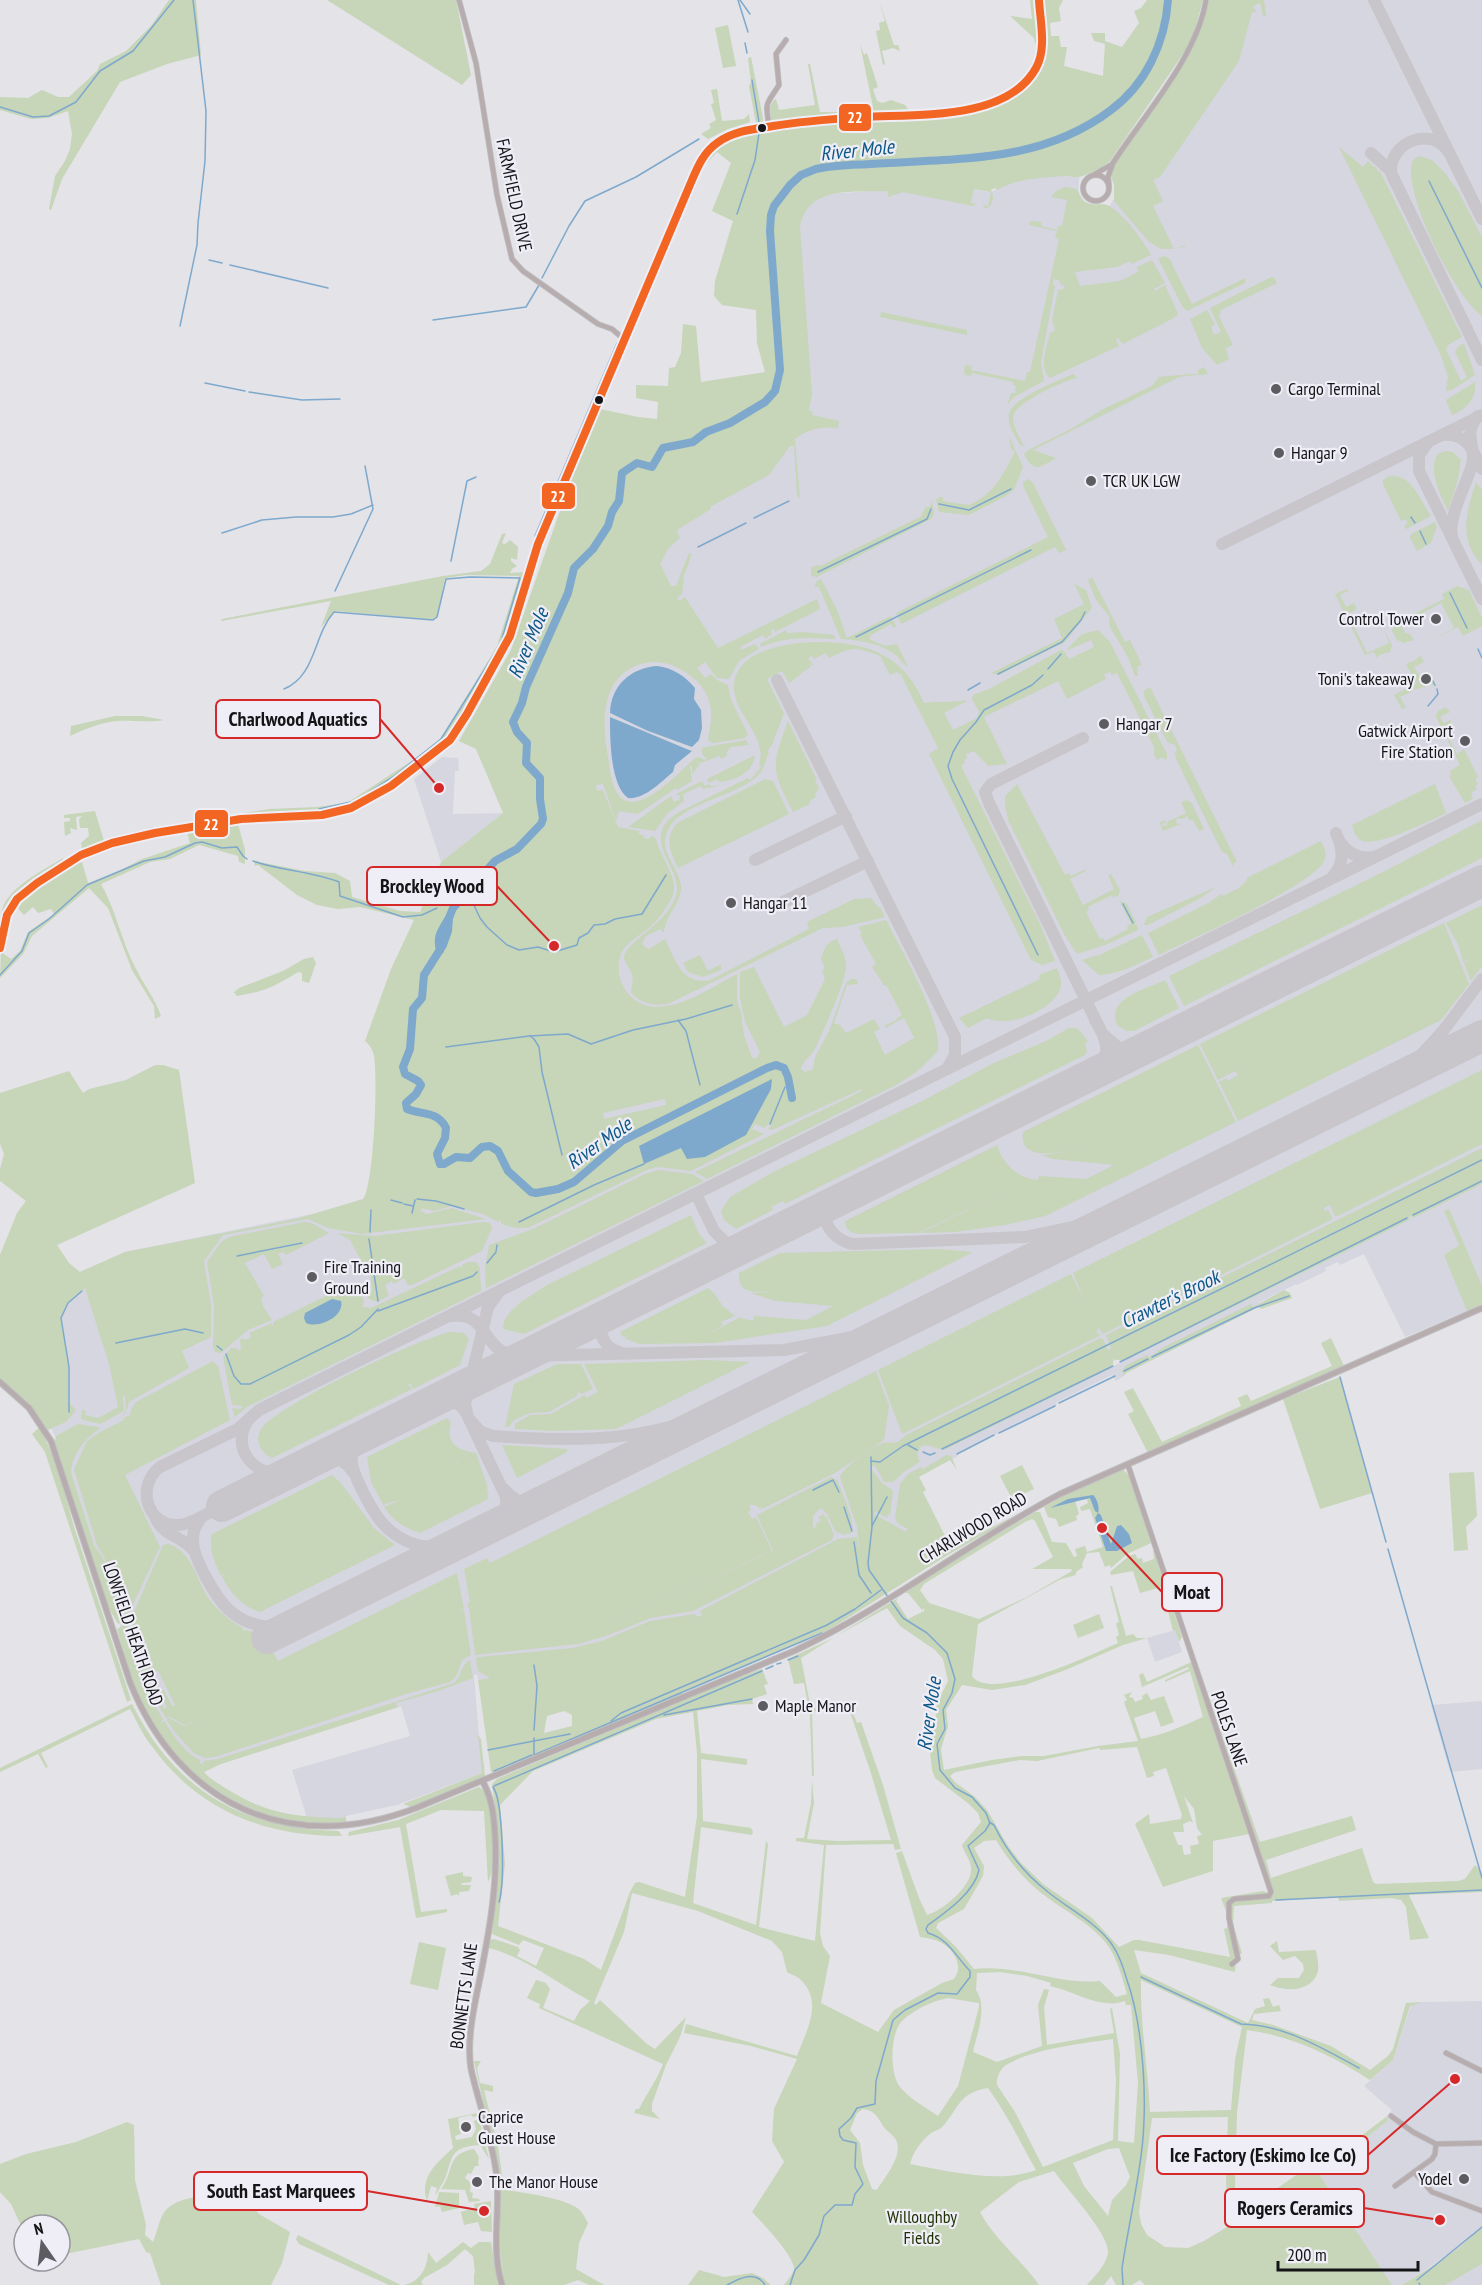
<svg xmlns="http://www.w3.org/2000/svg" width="1482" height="2285" font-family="'PT Sans Narrow',sans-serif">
<rect width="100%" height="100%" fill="#e3e3e8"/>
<g fill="#d6d6e1">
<polygon points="1212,0 1482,0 1482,1178 939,1448 1057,1394 1406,1221 1408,1217 1482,1183 1482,1304 1405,1337 1364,1254 1340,1265 1338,1262 1325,1268 1326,1271 1297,1285 1296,1284 1258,1303 1259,1304 1123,1371 1124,1376 1116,1381 1112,1375 1057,1402 1056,1406 959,1452 958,1456 953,1459 922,1469 911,1485 946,1556 650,1656 478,1680 477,1675 474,1675 482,1773 397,1805 346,1816 343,1818 307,1818 292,1770 410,1736 401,1706 220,1764 201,1773 168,1736 132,1662 69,1465 51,1428 66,1422 68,1357 61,1317 70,1301 85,1288 80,1272 125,1252 327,1211 374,1204 565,862 644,532 746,461 800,221 804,211 818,197 828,194 898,189 971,189 991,192 1014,181 1080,169 1078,194 1083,207 1108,209 1201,43"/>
<polygon points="442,757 458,758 459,771 455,771 453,814 503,813 441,862 414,779"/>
<polygon points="1175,1630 1182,1652 1155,1662 1147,1638"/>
<polygon points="1482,1701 1482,1769 1450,1772 1431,1705"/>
<polygon points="1482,2001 1482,2225 1470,2238 1430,2267 1402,2285 1392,2285 1319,2174 1389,2120 1386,2117 1392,2110 1364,2086 1393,2060 1411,2005 1423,2002"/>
<polygon points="1482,2259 1482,2285 1434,2285"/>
</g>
<g fill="#c7d5b8" fill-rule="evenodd">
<polygon points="169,0 196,0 201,55 167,64 120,82 62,179 51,210 49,209 55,176 65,161 70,149 72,134 68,111 48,118 31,119 0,110 0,97 28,98 42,90 58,97 69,97 97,71 100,64 126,51 151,26"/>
<polygon points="327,0 456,0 471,75 462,85"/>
<polygon points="879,0 894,45 898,45 900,51 893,48 882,51 885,64 883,65 876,31 880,30 879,23 885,21"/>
<path d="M1030,0H1063L1059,8L1061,21L1050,23L1051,36H1059L1061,47H1067L1064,66L1103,76L1105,44L1094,41L1091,33H1105V41L1122,47L1139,23L1134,11L1141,8L1147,0H1203L1194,33L1185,51L1110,161C1106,166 1084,177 1078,177C1073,178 1069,175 1064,176C1040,178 1018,178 997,190L995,188L991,190C995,197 993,205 986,209L982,205L988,206L991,192L974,189L971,203L976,204L973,206L903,192L888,197V191C855,193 809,184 800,226L812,395L809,410L813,412L812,415L839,421L838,428C822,426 808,429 795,439L800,498L797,496L794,446H790L769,475L710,507L711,509L677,530L680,538L668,549L660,564L671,586H676L689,553L692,554L684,575L682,594L677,598L679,601L685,597L718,648L817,599L820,609L775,632L774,629L771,630L772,634L765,639L763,635L740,647L741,650L755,644L759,649L739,661L729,679L717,678L705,662L697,668L705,678L711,674L717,680L728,685L731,700L748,734L745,738L713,743L708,741C708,734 711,726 711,719C713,696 699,679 680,669C668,662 654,660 641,664C598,677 602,728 609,762C610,772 612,785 617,793C620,798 626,802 632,802C651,802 681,771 695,758L700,757L704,760L707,759L702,754V748L705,747L746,740L749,745L731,747L726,753L727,756L721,759L719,756L701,763L696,761L700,764L692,774V766H690L692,781L677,790L676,788L638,814L619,811L616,821L603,784L596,785L597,791L603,790L618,827L639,831V834L643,835L644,838L649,839L651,836L656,838C659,854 675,874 674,889C674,895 670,901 667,906C663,912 659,919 653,924C636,941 616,943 619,973C620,984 627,994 635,1000C664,1021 710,988 737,974V1001L741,1013L744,1035L752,1057L756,1059L760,1052L745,1022L740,998V972L754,967L784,1027L807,1015L825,979L822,971L825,968L821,959C824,949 826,942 837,939C840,947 846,956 846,965C847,980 823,1031 816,1047C812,1056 802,1061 801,1069L805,1072L813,1069L815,1057L829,1031L846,983L851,979H856L858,984L847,985L834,1023L840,1025L846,1033L874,1019L880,1029L874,1032L885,1055L914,1038L904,1018L885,1028V1025L897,1020V1018L902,1015L886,985L884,986C880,978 876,974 872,967L876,964L860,935L862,933L858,927L886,920C902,951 942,1019 938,1051L920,1069H917L918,1071L898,1084L707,1179L695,1172L862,1091V1089L772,1130L768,1129L771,1125L769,1124L764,1128L755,1124L752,1129L764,1134L691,1171L658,1167L649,1169L528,1228H516L501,1224V1220L498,1222L483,1214L452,1206L434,1211L421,1208V1211L427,1214L452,1208L486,1219L362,1234L328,1228L308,1219L223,1235L204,1261L211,1305V1337L182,1351L189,1368L129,1402L126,1413L115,1421L126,1412L125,1395L123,1396L124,1411L100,1424L83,1420L81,1418L82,1410L86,1411L85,1415L98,1418L118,1407L109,1364L85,1288L68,1303L61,1318L68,1357L69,1403L76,1410L66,1422L48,1430L29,1404L0,1380V1255L17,1213L26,1201L0,1181V1169L4,1154L0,1144V1093L69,1071L83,1093L89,1089L126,1080L155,1065H163L179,1070L195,1183L57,1245L69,1263L80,1272L125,1252L296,1219L363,1199C374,1184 378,1078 374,1056C373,1050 370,1045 365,1041L391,969L414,920L360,907L338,909L317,905L297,895L258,865L255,866L254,861L305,871L335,873L350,881L352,897L400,911L420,912L441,862L503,813L476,749L459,741L511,650L578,460L600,409L638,417L657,419L658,402L636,398V385L668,386L669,368L675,367L681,353L683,324L696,326L701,382L765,372L757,343L756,310L722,305L714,296L715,281L733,221L712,211L731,163L717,152L702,168L700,165C709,152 722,138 739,134C752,131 766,131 779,129C822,123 865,121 907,118C932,117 960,116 984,109C1008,102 1054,74 1042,44L1035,43L1034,38L1010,16L1032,19ZM665,1099L666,1105L604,1119L603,1113Z"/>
<path d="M1209,0H1264L1266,16H1263L1260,3L1253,6L1256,12H1252L1239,61L1160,177L1153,180L1163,201L1153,206L1174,249L1185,245L1186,246L1174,249H1161L1149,242L1114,201V185L1111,176L1113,166C1147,117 1198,58 1209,0Z"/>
<polygon points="728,25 736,66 723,68 715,28"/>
<polygon points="860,44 864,55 867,53 878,87 873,89 877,101 882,103 891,100 905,105 908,109 874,112"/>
<polygon points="751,57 763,118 763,122 756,123 749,86 751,82 748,58"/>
<polygon points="808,64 810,64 820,112 837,112 839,114 771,121 770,107 773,101 776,99 779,110 815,105"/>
<polygon points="717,89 722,121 744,119 749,114 750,122 728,129 708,139 701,134 711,128 709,124 716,120 711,104 714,103 711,90"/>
<polygon points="1339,147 1363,167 1368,161 1374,167 1376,167 1378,172 1380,171 1462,337 1448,345 1446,350 1461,381 1467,377 1455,352 1457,348 1464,343 1475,375 1452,390 1446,391 1448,377 1440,353"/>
<path d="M1419,156L1432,160L1445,173L1458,191L1482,237V316C1456,299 1400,190 1413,160Z"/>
<path d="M1065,187L1077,189C1079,193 1081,198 1084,201C1093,208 1103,201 1111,207C1127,218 1142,239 1151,255L1132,264L1130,261L1117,267L1075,272L1080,286L1120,281L1138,272L1137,267L1152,260L1165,283L1154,289L1155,291L1165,285L1178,314L1174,318L1123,344L1118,338L1116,339L1119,346L1050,378C1038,368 1047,346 1050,333L1055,330L1052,320L1058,290L1064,289L1065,286L1061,285L1059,280L1054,279L1053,284L1055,286L1041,362L1044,381L1014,397L1007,405L1011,393H1015L1016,386L1013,385V382L972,373L971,376L966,375L964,372L965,365L972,366L971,370L1025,381L1027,372H1030L1059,239L1055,238L1057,231L1029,225L1030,221L1041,222V226L1057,230L1058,226H1062L1067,200L1051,197L1056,191Z"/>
<polygon points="1165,256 1172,261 1171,262 1192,304 1245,278 1245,283 1187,311 1182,306 1158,258"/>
<polygon points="1271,277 1275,278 1277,283 1221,310 1219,316 1233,345 1226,348 1229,359 1217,365 1202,348 1190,319 1207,310 1215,324 1211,327 1214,335 1221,332 1210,308"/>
<polygon points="881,312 967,330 967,335 880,317"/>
<path d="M1204,367L1208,374L1179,377L1033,450L1056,458C1040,467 1034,474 1024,454L1030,449L1073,428L1103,409L1152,386L1159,377C1172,376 1184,374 1198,374V370Z"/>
<path d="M1073,374L1078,378C1067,378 1017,403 1014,414C1010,423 1020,436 1023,445L1028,444L1023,446L1020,445C1015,436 1007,425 1009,414C1012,398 1058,381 1073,374Z"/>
<path d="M1475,382C1477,398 1466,410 1452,415L1446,400Z"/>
<path d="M1009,436L1023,467L1014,490L1004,497L969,515L939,512L936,500L939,497H943V501L969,505C993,495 1004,474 1015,451L1011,449Z"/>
<path d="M1446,451L1453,452L1461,460L1458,480L1448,511C1441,497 1426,467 1439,453Z"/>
<path d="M1389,476C1412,473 1421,502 1431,516L1406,529L1404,526L1408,523L1405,519L1401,521L1383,484V480Z"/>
<polygon points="1028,479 1033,483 1066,550 1059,553 1055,547 901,624 896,613 1048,537 1024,488 1023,482"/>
<path d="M1476,482L1482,490V565C1458,540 1466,512 1476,482Z"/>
<polygon points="932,500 934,515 931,519 817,577 811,576 811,567 819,565 820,566 922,516 922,513 926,507 930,507"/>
<polygon points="1435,522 1437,527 1431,543 1417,551 1410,538 1411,534"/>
<polygon points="506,533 502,543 505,544 510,540 518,547 517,560 511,558 511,561 517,566 512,569 510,573 527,572 508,635 469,709 445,742 402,777 356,805 324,812 255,816 151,832 149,828 269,809 317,807 347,803 413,760 438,741 445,732 497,646 519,576 466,575 445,578 437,617 433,620 336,611 321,627 331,601 221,621 222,619 443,576 481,571 490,564 502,534"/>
<polygon points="1092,577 1125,642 1130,640 1142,665 1137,667 1138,676 1135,676 1128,657 1110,627 1109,616 1096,600 1088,580"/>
<path d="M821,579L837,610L847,638L891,616L896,626L893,628L891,624L871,635L869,639L885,646L897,644L908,667C903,665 899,658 896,655C882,644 859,640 841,639L819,587H814L817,581Z"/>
<polygon points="1074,584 1086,590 1092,608 1065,642 999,675 991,673 1062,638 1054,619 1084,604"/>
<polygon points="1457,586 1469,590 1482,618 1482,626 1463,636 1458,627 1430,641 1454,628 1441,603 1410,620 1412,625 1407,621 1401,624 1405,633 1410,634 1414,640 1404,643 1397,640 1392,631 1394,624 1444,599 1442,594"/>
<polygon points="1347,589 1348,591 1340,595 1346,607 1354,603 1357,609 1348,614 1367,653 1389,643 1384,629 1392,645 1390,652 1379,655 1377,658 1374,652 1365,655 1335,594"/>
<path d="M786,630L787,633L803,632L834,635L835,639C809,638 786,636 761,647L760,644Z"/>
<path d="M1098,630L1110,642L1167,754V759L1165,760L1163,757L1157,760L1154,754V747L1117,673L1112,675L1110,672L1104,674L1106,679L1067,699L1058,681L984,717L1007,764L988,766L974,751L966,754L967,758L964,760L965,763L961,766L1041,926L1055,961L1042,965L1031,960L929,754L938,748L901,675L897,672L890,675L880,656C854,647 854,646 829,658L826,653L814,659L812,656L808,658L814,666L809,664L811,667C799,673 798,678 789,683L782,671L767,679L784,713L772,745L767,751L769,752C766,758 765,767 760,773C740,797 680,802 668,830C657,852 679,866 681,886C682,902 665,916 664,933L660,929L646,936L642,943L645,947L649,949L665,939C675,959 682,986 710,980L809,929L807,922L856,898L857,899L871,898L878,907H880L885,917L843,927L823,928L670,1003C655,1007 642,1004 631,993C631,987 634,981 632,975C631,969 625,964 624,958C623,942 674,921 677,890C679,866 638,836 679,812L748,778L749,780L751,779L761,767L759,765C770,732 719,705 738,671C757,636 848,636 879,653C902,664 914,681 924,703C939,701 952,703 966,700L967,701L944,713L953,730L977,718L979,712L972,699L973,695L989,689L1061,650L1064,651L1069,659L1094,647L1091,640L1068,650V648L1082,634Z"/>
<polygon points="1420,655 1424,662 1414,667 1419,675 1428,671 1436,686 1434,687 1427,677 1423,677 1425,682 1428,681 1430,685 1415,690 1413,686 1409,688 1411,692 1400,697 1406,708 1402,709 1394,695 1416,684 1406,664 1416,660"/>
<polygon points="1150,687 1237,862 1234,863 1234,868 1227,854 1222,852 1176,759 1175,753 1177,750 1175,745 1167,742 1144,696 1144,691"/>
<polygon points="1445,707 1450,712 1440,717 1444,723 1450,720 1452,725 1446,725 1449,728 1445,731 1457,754 1464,749 1478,777 1475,779 1478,784 1475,786 1477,789 1471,793 1473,799 1465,803 1449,776 1451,774 1450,771 1460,765 1436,717 1437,712"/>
<path d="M115,716H142L164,720C148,723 133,720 116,721C99,723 85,729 70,736L71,726Z"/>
<path d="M788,721L817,780L815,781L819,788L815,795L816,797L809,802L810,804L793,812C771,769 771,767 788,721Z"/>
<path d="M755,755C753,773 735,781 719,782L717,779L709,783L707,779Z"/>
<path d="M765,779L773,781L789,814L678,868C670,851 664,839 677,823Z"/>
<polygon points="702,781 705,786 709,784 711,786 722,785 703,789 701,786 683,794 684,801 667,814 655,831 628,827 671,796 674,802 679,800 680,796 676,794"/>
<polygon points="1017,784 1065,875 1069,873 1071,876 1086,869 1086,871 1070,879 1083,905 1114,889 1108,875 1111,874 1120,890 1119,895 1113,898 1112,895 1088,907 1089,910 1086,912 1100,939 1103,938 1105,941 1128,929 1127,926 1131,924 1120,902 1121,901 1127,904 1136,922 1134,924 1137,925 1138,930 1105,945 1077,954 1064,934 1008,820 1005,805 1005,796"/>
<path d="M1435,784L1446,813C1432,820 1377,847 1362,841C1356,838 1354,831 1352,825Z"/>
<polygon points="1187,800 1192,803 1204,829 1199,831 1193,820 1189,820 1187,816 1183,819 1177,818 1176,823 1181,824 1163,831 1161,827 1164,825 1167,827 1165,822 1161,826 1159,823 1165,820 1168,827 1167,822 1186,813 1181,802 1173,805"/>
<polygon points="95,811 104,841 82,849 81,843 89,836 88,828 80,828 79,819 82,816 76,817 77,830 70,828 71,833 65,836 64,822 70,821 70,818 64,818 64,815"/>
<polygon points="1482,820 1482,858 1184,1006 1169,976 1383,872"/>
<path d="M238,824L245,850V864L239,862L238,856L199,845L170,859L150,862L101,884C116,910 121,940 135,967C143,984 155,998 161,1016L155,1019L154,1006L132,970L108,908L89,888L32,936L23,954L0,978L1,952L11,959L20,951L28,932L54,914L51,909L38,913L33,907L24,915L16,906C31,890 61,868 82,862L88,883L119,871L142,859L190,843L187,832Z"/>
<path d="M1321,841C1324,847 1327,852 1325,859C1316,885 1188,940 1159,955L1148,933L1210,902L1221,894L1223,896L1239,888L1247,880V878Z"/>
<path d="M63,858V862L38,878L19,895L0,930C0,919 1,906 8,898C21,881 45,869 63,858Z"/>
<polygon points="1216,887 1201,898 1148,925 1144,925 1147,917"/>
<polygon points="1482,905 1482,966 1471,981 1464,963 1473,958 1463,962 1458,944 1446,923"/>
<polygon points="1444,923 1469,984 1441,1020 1238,1121 1219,1082 1226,1078 1228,1081 1238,1075 1235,1071 1218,1080 1200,1044"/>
<path d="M1142,935L1153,957C1136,965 1119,974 1099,975L1082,960L1097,955L1099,957V955Z"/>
<polygon points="700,955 708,971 721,964 721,970 703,977 688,972 683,963"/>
<path d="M313,957L316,963L309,983L302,981V973L298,972C276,986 263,992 237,996L234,992L239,988L283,971L304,959Z"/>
<path d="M1057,968C1059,973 1062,981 1061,986C1056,1010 1007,1029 987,1018L968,1028L959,1018L1040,979L1039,975Z"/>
<path d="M1165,980L1179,1008L1134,1031H1126L1117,1025C1105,997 1150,988 1165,980Z"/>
<polygon points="1069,1028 1077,1028 1088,1041 1085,1043 1087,1051 1085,1055 785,1204 783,1201 771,1207 773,1210 736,1229 724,1220 721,1211 730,1197 773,1172 924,1100 992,1064 1048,1040"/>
<path d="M1198,1045L1236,1122L1045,1216L1005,1225L955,1232L920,1233L1012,1189L918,1233L859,1234C850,1233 845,1230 845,1221L997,1145C1003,1165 1018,1178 1038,1180L1039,1176L1086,1179L1114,1165L1053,1159L1041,1155L1078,1151C1061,1151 1018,1163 1023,1132Z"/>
<polygon points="1482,1070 1482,1144 1338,1216 1335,1216 1330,1205 1324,1208 1325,1211 1328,1210 1332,1217 1331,1220 1103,1334 1099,1328 1096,1332 1101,1335 902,1434 878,1370 1071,1274 1085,1302 1073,1273"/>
<path d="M1482,1148V1184L1413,1218L1412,1216L1409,1217V1220L1124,1361L1113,1359V1364L1109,1369L946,1449C937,1451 931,1443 921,1446L917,1454L920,1462L905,1471L893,1482H884L875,1466H869L882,1483L893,1491L890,1516L889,1514L887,1516L888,1518L877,1513L876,1511L874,1514L906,1532L908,1529L898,1524L895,1518L900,1484L908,1474L921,1467L923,1469L946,1455L951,1456L957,1470L950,1460L919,1477L926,1490L923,1492L951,1548L1024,1511L946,1556L827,1631L683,1692L681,1695L497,1773L491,1772L478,1680L490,1678L478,1671L476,1658L478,1657L572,1648L602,1641L650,1621L694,1614L698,1617L702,1615L700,1611L838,1539L857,1537L860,1557L857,1527L840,1477C844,1466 872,1447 883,1443C888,1442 893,1443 898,1442L906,1435L1100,1338L1103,1339L1108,1350L1111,1349L1106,1335ZM564,1711L572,1715V1726L544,1733L547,1716Z"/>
<polygon points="658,1170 692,1174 704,1181 486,1288 485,1268 489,1245 535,1228 645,1174"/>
<polygon points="1449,1209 1482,1286 1482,1304 1467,1311 1444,1255 1459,1245 1444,1211"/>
<polygon points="691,1215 699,1234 707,1243 524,1334 503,1329 504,1321 510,1312 521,1302 547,1285"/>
<polygon points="304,1222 312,1223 329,1233 286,1255 284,1252 278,1254 283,1264 272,1269 264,1254 245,1263 264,1296 261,1298 263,1306 272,1320 248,1330 221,1353 215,1352 213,1347 214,1306 207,1262 221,1242 229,1237"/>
<polygon points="483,1222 490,1223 492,1228 482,1251 412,1285 408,1285 404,1278 394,1284 392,1281 385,1285 389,1296 377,1302 369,1299 363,1292 372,1291 370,1272 365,1273 365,1268 350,1240 337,1233 374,1236"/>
<path d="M939,1249L973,1252L827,1326L715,1343L639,1344L624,1338L629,1336L623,1337L620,1332L708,1288L714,1293L722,1305L720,1307L723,1306L735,1316L721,1322L723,1325L702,1337L737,1319V1317L753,1321L754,1316L806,1320L833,1306L776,1301L750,1293L773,1292C756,1291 738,1296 739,1273L780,1253Z"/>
<polygon points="468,1262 476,1262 480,1268 481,1291 247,1407 235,1417 232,1408 241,1409 242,1406 232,1405 223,1357 231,1348 236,1348 238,1351 241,1349 240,1340 243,1338 245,1340 251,1337 249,1333 272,1323 271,1325 273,1325 273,1322 344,1287 356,1289 364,1300 363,1307 371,1308 460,1266 462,1269 462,1265"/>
<polygon points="1284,1290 1290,1293 1292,1298 1261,1309 1259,1307 1126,1373 1124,1376 1122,1371 1125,1366 1147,1355 1149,1358 1162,1348 1251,1304 1253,1307"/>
<path d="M450,1332L464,1333L469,1339L460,1365L413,1389L410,1383L408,1384L412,1389L272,1458C261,1453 254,1440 261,1429C277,1405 420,1338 450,1332Z"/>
<polygon points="1331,1338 1344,1366 1148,1453 1128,1414 1134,1411 1124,1392 1133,1388 1162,1442 1241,1406 1238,1398 1247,1394 1251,1401 1332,1366 1321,1343"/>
<polygon points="707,1360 750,1362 616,1429 553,1431 515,1429 515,1424 530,1415 551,1414 581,1397 585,1395 586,1398 598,1392 584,1364"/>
<polygon points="213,1361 218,1366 230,1420 125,1475 160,1547 127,1617 122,1611 104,1557 97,1545 74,1469 87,1441 100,1432 124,1420 123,1418 130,1415 131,1409 136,1402"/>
<polygon points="557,1364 581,1364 593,1389 582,1394 578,1392 577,1396 549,1412 530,1413 514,1420 509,1427 505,1427 514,1384"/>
<path d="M876,1371L889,1406L884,1440L835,1473L762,1509V1505L761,1509L755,1505H749L751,1510L748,1512L752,1519L756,1517L772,1551L576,1638L773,1551L757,1515L831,1477L837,1480C842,1493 857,1523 851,1533L843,1535L835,1531L827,1514L821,1508L813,1516V1528L816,1527V1524L821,1520L818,1518L823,1514L827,1518L834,1535L832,1540L693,1611L651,1618L606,1636L578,1644L475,1655L469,1608L482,1604L468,1608V1603L470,1602L464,1569L487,1558L490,1563Z"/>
<polygon points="1340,1377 1372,1493 1320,1509 1283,1399"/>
<path d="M447,1418L451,1423C447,1441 452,1447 470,1452L456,1462L458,1464L457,1461L471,1452L476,1453L487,1485L488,1499L420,1533C405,1528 393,1521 384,1507L402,1499L385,1504L384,1506L371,1482L367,1457Z"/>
<path d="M78,1424L98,1427L100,1429C84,1438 72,1456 71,1472L95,1547L103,1558L120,1612L125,1620L118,1624L106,1603L54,1445L56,1436Z"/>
<polygon points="40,1427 57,1465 74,1527 131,1700 127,1702 45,1452 32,1434"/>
<polygon points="502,1445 567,1449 567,1452 517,1478"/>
<polygon points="1022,1465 1034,1489 1012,1499 1000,1476"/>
<path d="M1123,1470L1130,1476L1151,1543L1127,1554L1111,1568L1110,1565L1105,1567L1099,1552L1087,1553L1082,1564L1083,1567L1076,1572V1575L1061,1579L978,1624L972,1676C991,1703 1093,1654 1118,1643L1116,1637L1119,1635L1116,1623L1119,1622L1110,1586H1112L1126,1636L1133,1634L1137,1638H1147L1123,1645L1068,1669L1025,1685L992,1690L962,1685L946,1710L948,1726L941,1749L944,1770L992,1760L1021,1756H1044L1098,1746L1138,1741L1124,1702L1127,1700L1124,1695L1132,1692L1129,1697L1133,1698L1135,1702L1143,1699L1142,1696L1147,1693L1151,1700L1164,1696L1174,1722L1161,1727L1155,1711L1134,1718L1141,1739C1163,1735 1183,1726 1203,1717L1190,1671L1165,1682V1680L1189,1669L1188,1667L1142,1687L1139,1675L1143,1673L1147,1682L1196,1660L1260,1842L1352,1816L1356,1830L1266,1860L1271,1878L1362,1848L1373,1882L1376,1884L1458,1881L1465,1879L1475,1865L1482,1872V1892L1409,1895L1429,1938L1410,1940L1406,1907L1401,1900L1391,1898L1339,1901L1338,1897L1272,1901V1903L1234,1906L1233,1924L1242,1953L1236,1956L1235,1972L1169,1955L1134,1950L1141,1973L1248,2023L1255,2009L1265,2006L1263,1999L1269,1998L1273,2007L1279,2005L1281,2011L1254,2014L1252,2020L1273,2025L1331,2046L1370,2070L1388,2056L1393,2049L1406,2003L1423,2002L1410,2006L1393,2060L1370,2080C1333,2056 1292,2036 1247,2030L1237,2113L1234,2219L1336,2147L1348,2146L1386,2117L1389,2120L1319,2174L1392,2285H1145L1140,2280L1132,2285H1116L1111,2276L1104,2285H1087C1095,2276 1106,2265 1108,2253C1110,2234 1066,2189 1054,2171L1019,2182L980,2212C994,2239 1021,2259 1039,2285H784C787,2281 793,2274 794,2269C795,2257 761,2221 752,2212L784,2162L772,2141L774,2109L797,2059L751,2046L684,2033L686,2024L797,2056C807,2029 824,2002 800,1979C796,1975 791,1975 787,1972L782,1952L772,1941L698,1911L632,1893L624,1932L594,2003L596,2005L600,2000L647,2044L655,2049L686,2017L680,2037L666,2065L652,2104V2111L660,2119L634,2113L636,2109H639C647,2093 657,2080 663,2064L539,2008L540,2004L527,1998L536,1980L546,1983L550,1989L543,2008L574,2021L580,2010L590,2001C557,1983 526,1958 489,1948L490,1940L494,1939L518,1947L520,1950L517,1956L536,1966L544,1948L523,1940L519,1945L492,1934L498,1875L497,1821L492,1784L497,1779L725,1682L762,1669L768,1684L764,1685L767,1694L752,1699L753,1704L728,1705L697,1711L701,1753L747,1759V1765L701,1759L703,1821L751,1828L753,1832L752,1835L701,1827L693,1903L756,1925L766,1841L768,1844L767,1854L759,1927L815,1941L824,1845L796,1841V1838H804L811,1803L812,1780L814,1803L807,1839L837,1841L891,1840L870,1770L849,1709L841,1707L812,1712L814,1776H812L810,1716L804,1683L794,1684L788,1659L833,1638L801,1658L811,1709L845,1703L846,1707L850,1706L857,1723L861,1722L883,1785L901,1849L895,1850L893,1844L826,1845L820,1933L823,1946L830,1956L821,2003L878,2032L894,2010L942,1983L954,1979C964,1966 954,1949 940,1942C934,1939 927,1938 920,1937L896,1853L902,1851L919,1898L927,1915C942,1911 974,1885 971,1867C970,1859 964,1852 962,1845L981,1822L978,1813L969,1804L935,1778L932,1770L929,1742L935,1728L937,1704L948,1681L943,1659L935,1650L900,1626L887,1608L836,1636L898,1598L896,1601L908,1619L924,1611V1608L922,1610L908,1593H905L937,1570L1035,1512H1040L1052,1542L1066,1543L1074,1557L1077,1556L1075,1549L1085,1546L1087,1552L1103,1547L1090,1509L1081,1511L1080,1507L1088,1503L1087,1499L1075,1501L1079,1514L1076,1516L1077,1520L1059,1527L1056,1519L1048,1517L1044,1507L1066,1494ZM1101,1515L1111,1544L1117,1526L1121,1525L1128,1534L1131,1543L1117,1551H1106L1095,1518ZM1032,1519L1035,1521L1053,1557L1032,1569H1071L1072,1571L1027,1597L979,1619L929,1603L920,1590L924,1584L1025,1522ZM693,1712L697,1753V1816L685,1897L639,1882L635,1883L630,1892L601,1970L584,1959L498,1926L505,1864L500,1805L533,1771L656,1719ZM1137,1747L1147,1778L1154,1776L1153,1772L1166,1768L1182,1815L1181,1819L1150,1824L1149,1814L1135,1824L1163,1887L1213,1871V1841L1249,1834L1269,1893L1263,1891L1221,1898L1227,1914V1928L1224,1929L1230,1957L1139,1940H1134L1119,1947L1092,1918L1043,1884L1021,1863L1008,1846L987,1810L974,1796L956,1783L950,1776L955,1772L1020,1760L1037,1761L1099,1748L1100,1750ZM1184,1796L1194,1809L1197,1828L1202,1835L1197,1836L1199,1844L1190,1846L1191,1854L1184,1855L1182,1845H1178L1173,1832H1184L1183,1824L1190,1821L1193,1823ZM996,1840C1010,1863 1026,1882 1048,1898C1068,1913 1090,1923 1106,1943C1117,1957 1122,1977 1127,1994L1116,1997L1100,1981C1058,1985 1017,1964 974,1969L955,1946L936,1928L938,1923L964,1909L983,1876L984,1866L974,1848L984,1841ZM1000,1972L1027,1976L1051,1983L1050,1986C1075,1991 1100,2010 1125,2001L1126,2005H1131L1138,2083L1134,2143L1118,2141L1120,2054L1112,2008L1110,2009L1114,2033L1047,2045L1044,2007L1049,1990L1044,1989L1038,2005L1042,2046L997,2062L973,2052C977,2033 988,2007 976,1990L977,1973ZM1141,1980L1242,2027L1235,2060L1231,2110L1150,2112C1148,2068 1140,2024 1141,1980ZM948,1998L979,2003V2007L958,2086L938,2116C925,2107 906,2097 898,2084C890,2070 890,2033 902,2021C913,2010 932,2001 948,1998ZM1113,2039L1116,2081L1113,2140L1043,2167L1015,2112L997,2085C996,2078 1000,2069 1006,2065C1032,2049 1083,2043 1113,2039ZM988,2088C1007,2114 1020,2142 1036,2170C999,2184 948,2171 910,2164C913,2152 921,2141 931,2133C935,2130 940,2130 943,2126C960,2107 958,2093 988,2088ZM863,2109C874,2110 878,2117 883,2126C887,2132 893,2134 896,2140C904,2155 885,2177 877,2190L872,2189L863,2165L860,2143L850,2130L857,2113ZM1228,2117L1226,2172L1227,2227L1204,2241L1188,2248L1165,2247L1147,2235L1141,2224L1139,2212L1152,2118ZM1119,2148L1130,2177L1126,2185L1112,2200L1108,2216L1084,2186L1073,2163L1108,2149Z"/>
<polygon points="1474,1472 1477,1516 1466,1527 1468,1550 1454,1551 1449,1473"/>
<path d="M332,1475L341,1483L374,1528L395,1545L260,1612C241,1606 231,1593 222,1577L227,1573L221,1576C215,1564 208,1548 212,1534Z"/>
<path d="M168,1544C192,1550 197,1582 209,1599C217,1610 230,1621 243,1628V1631L246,1630L264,1635L278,1661L457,1573L464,1609L457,1612L464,1610L471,1655L462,1660L457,1675L450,1682L406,1694L215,1757L205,1758L195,1754L176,1734L166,1719L169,1718L184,1726L200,1718L184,1725L170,1717L166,1718L152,1696L156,1693L164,1709L167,1707L150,1674L147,1676L155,1692L151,1694L142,1673L141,1670L143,1668L141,1669V1657L145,1655L161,1691L164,1690L172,1706L175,1705L158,1671L155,1672L142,1645L145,1643L144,1640L140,1641L132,1624L133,1614L163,1545Z"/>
<polygon points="1153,1548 1182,1637 1179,1642 1175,1630 1173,1631 1162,1587 1140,1593 1133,1571 1111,1575 1110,1572 1129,1556 1135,1554 1138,1559 1142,1558 1143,1563 1154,1559"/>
<polygon points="1099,1614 1104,1628 1078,1638 1073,1625"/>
<path d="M126,1624L130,1627L124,1634L129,1642L136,1639L140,1649L137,1670L139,1671L149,1696L163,1719L161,1722L163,1723L164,1720C173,1735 185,1754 201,1760L199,1763L203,1764V1761L218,1759L454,1683C462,1677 460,1665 470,1660L473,1678L438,1691L396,1703L397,1707L402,1706L221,1764L204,1772C210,1779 219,1784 227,1789C266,1814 298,1817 343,1818L345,1815L347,1824C284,1830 219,1803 177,1756C171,1750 164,1743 159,1736C139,1703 127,1666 117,1629Z"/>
<path d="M132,1704C175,1790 243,1830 339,1831L342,1836C265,1837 197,1810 151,1745C142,1734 137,1721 130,1709L41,1753L48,1767L46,1768L38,1754L0,1772V1768Z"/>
<polygon points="478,1735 481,1739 485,1777 411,1807 403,1804 482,1773"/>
<path d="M479,1787C483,1790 484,1790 486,1794C492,1809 497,1869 488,1882L484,1811L441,1810L406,1824L421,1912L447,1909V1912L416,1918L400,1827L348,1836L349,1832L398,1820Z"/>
<polygon points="463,1872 463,1876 472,1877 471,1882 462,1883 461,1885 471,1885 469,1891 459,1892 459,1896 457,1894 451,1896 445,1876"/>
<path d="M1277,1941L1279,1952L1316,1950C1317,1958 1320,1967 1317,1974C1309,1993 1285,1991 1270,1985L1278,1978H1299L1304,1970L1303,1964L1295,1956L1283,1960L1270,1946Z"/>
<polygon points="419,1942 446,1948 438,1990 410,1984"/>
<path d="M474,2061H481L477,2068L480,2083L493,2086V2092L484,2090L498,2146L504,2190C521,2192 564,2198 577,2208C582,2211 585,2218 588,2223L579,2243L576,2269L604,2285H589L578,2280L564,2285H504L500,2250L499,2171Z"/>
<path d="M478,2113V2116L473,2117L471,2115L458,2118L461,2134L455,2136L456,2140L472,2137L476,2129L474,2121L479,2119L489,2159L480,2145C450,2147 453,2156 445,2179C442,2185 438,2190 435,2196L437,2188L431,2186L427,2201C419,2177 437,2163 453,2148L448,2119Z"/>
<path d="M127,2122L134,2125L135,2180L146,2225L145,2235L153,2242C157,2233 159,2219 165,2211C180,2193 221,2195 242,2195L259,2214L290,2232L282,2263L271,2285H161L150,2253L146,2252L139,2239L60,2255V2225H24V2232L11,2204L0,2192V2164L26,2154L76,2142Z"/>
<path d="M474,2149L479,2157L478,2162L479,2166H475L471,2174L468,2173L465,2178L471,2183L470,2192L473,2193L472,2198L479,2199L480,2201L469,2202L465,2190L441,2189C455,2171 445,2154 474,2149Z"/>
<polygon points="439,2192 459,2193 459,2208 442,2212 440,2206 435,2207"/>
<polygon points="491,2201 492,2232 481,2231 478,2222 464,2225 461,2212 475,2208 474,2204"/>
<path d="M1482,2225V2264L1445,2285H1402C1430,2268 1462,2250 1482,2225Z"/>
<polygon points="298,2235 401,2285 389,2285 299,2244 296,2239"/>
<path d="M463,2242L471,2248L479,2242H491L498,2285H474V2274L475,2272L473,2256L465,2249L447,2265L424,2278L421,2282L423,2285H404C420,2282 428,2267 428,2252L436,2263Z"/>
<polygon points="699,2270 724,2277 752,2273 763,2278 771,2285 688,2285"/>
</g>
<g fill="#7ea9cd">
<path d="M657,666C673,668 685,676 695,688L694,699L701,710L702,728L699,740L692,747L648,731L610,713C611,686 630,668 657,666Z"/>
<path d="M610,717L689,750L692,751L675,765L673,772C662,781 644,800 628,798C610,785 610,738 610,717Z"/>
<polygon points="772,1079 771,1089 746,1135 705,1157 687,1159 681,1148 644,1164 639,1146"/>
<path d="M332,1299L341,1301C345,1316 319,1329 306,1323L304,1318L305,1313Z"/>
<path d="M1093,1495C1097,1498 1100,1508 1098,1513L1101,1515L1111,1544L1117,1526L1121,1525L1129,1534L1132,1543L1117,1551H1106L1095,1518L1098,1513L1095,1511L1090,1498L1050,1508L1068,1499Z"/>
</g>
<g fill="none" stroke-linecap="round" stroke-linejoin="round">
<g stroke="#7ea9cd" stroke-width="1.5">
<polyline points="738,0 748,32"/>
<polyline points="740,0 750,14"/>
<polyline points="745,43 747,53"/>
<polyline points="752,80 759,122"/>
<polyline points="0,107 33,117 49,116 76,102 100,71 133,51 174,0"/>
<polyline points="1429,181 1482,288"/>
<polyline points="737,214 755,160 759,133"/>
<polyline points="209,260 222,263"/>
<polyline points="230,265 328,288"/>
<polyline points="542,278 569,226 585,201 636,177 699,139"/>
<polyline points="433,320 526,307 539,285"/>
<polyline points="180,326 197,245 198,223 205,161 206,111 193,0"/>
<polyline points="205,383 245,391"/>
<polyline points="249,392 302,400 340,399"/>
<polyline points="939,504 969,510 1011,489"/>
<polyline points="1411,517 1415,523"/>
<polyline points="754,518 789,501"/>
<polyline points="1420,531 1426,544"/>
<polyline points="222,533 262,520 296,517 333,517 351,514 373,505"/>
<polyline points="535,536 617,343"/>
<polyline points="698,547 746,523"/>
<polyline points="451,561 467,481 476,477"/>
<polyline points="818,572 927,519 931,509"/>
<polyline points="335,591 373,509 365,466"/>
<polyline points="1450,593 1467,628"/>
<polyline points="856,637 1031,550"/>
<polyline points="1478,649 1482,658"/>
<polyline points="1048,669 1061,654"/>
<polyline points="998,674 1062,642 1081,620 1085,612"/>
<polyline points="1429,674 1435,685"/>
<path d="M284,689C316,676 313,636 334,612L433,620L437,617L446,579L470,577L520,578L500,645L441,739L393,777L355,801L319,809"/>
<polyline points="968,690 980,683"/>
<polyline points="1428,706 1438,694 1437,689"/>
<path d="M253,861C281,871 311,871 339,882L340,896L403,917L422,915L437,908"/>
<polyline points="473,884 472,901 480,918 487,927 507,945 519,950 538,947 554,952 577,945 579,938 588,933 594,925 605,924 615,919 642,914 666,875"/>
<polyline points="442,903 457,882 464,879 478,868 491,866"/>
<polyline points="1123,904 1133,923"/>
<polyline points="1038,955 952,779 948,766 953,752 960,740 976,722 984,710 1032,685 1043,675"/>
<polyline points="0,975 22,951 29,933 49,919 87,885 144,861 165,857 195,843 202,842 222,848 237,847 243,856 247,859"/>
<polyline points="678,1020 686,1031 700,1085"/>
<polyline points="530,1036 534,1039 539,1047 542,1072 562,1155"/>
<polyline points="446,1047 529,1036 568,1034 591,1044 633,1030 686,1019 732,1005"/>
<polyline points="770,1124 785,1087"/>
<polyline points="436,1159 437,1158"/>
<polyline points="417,1199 436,1201 464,1209"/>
<polyline points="391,1200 402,1203"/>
<polyline points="404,1204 413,1206"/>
<polyline points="412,1213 415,1200"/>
<polyline points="1413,1215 1482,1181"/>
<polyline points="519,1222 594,1185 644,1164"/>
<polyline points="370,1232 371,1210"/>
<polyline points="369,1239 378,1301"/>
<polyline points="237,1256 302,1243"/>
<polyline points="487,1263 496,1252 497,1245"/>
<polyline points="378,1311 473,1276 477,1272"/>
<polyline points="116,1343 185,1329 203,1333"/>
<polyline points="217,1346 222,1350"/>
<polyline points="226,1354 234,1376 241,1384 250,1384 349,1335 361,1327 378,1309"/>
<polyline points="1152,1357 1254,1308 1289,1296"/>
<polyline points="1120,1362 1407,1218"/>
<polyline points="1124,1371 1148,1359"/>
<polyline points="1340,1377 1386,1542"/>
<polyline points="1059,1403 1115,1376"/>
<polyline points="69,1412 69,1367 61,1318 68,1303 82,1291"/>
<polyline points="999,1433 1055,1406"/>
<polyline points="908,1445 917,1450"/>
<polyline points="942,1449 1113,1366"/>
<polyline points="923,1452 930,1455 935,1453"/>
<polyline points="957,1454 994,1435"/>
<polyline points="871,1461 880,1462 903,1446 1482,1160"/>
<polyline points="813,1490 833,1480 839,1492"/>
<polyline points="844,1507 852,1531"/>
<polyline points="872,1526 887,1497"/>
<polyline points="854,1542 859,1575 871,1593"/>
<polyline points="1388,1549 1482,1878"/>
<polyline points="788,1660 798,1656"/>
<polyline points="777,1664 781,1663"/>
<polyline points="534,1665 537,1686 534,1730"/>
<polyline points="766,1669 773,1666"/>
<polyline points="664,1715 752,1699"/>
<polyline points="611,1721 621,1713 827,1625 855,1609 881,1590"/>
<polyline points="534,1738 534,1755 822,1633"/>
<polyline points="488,1750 570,1734"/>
<polyline points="494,1771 532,1755"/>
<polyline points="494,1786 762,1671"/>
<path d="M493,1787C503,1800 505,1883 499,1902"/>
<path d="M989,1822L994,1825C1007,1852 1025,1874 1048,1892C1069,1909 1094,1921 1111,1943C1119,1954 1123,1967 1127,1980C1144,2029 1148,2105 1141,2156C1136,2193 1128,2230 1122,2268L1123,2285"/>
<polyline points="1276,1900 1482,1890"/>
<path d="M1141,1977L1241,2024C1285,2025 1322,2048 1359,2068"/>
<polyline points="1417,2280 1482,2227"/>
<polyline points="1419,2283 1420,2285"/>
<path d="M727,2285C740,2278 756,2270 765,2285"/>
<path d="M790,2285L795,2270L804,2260L819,2235L824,2216L835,2205H852L855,2194L863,2184L855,2167L856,2143L843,2140L840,2136L839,2129L851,2118L857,2108L875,2104L876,2081L893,2020L905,2010L938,1993L957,1994L970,1977V1971C956,1957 949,1939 928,1933L926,1929L928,1925C946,1912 974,1893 979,1870L968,1846L985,1831L990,1823L986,1813L972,1797L955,1788L940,1770L937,1744L945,1729L943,1710L952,1693L955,1679L947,1653L927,1633L903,1618L869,1570L868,1563L872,1527L871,1457"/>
</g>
<g stroke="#7ea9cd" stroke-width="8">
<path d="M440,950C436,936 442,930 449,918"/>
<path d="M792,1098L788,1077L784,1068L776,1065L767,1068L622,1141L574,1182L558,1189L536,1193L531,1192L508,1171L498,1151L490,1146L482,1147L470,1158L456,1157L444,1164H440L437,1154L445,1138L446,1128C438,1111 422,1115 407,1109L406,1103L416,1094L421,1085L418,1081L405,1074L403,1067L410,1049L413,1009L422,998L424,975L443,945L448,931L449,918L453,908L495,861L517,849L541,824L543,819L540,799V778L526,763L527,743L517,732L513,722L522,703L526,687L568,593L574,568L593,549L608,526L612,512L619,501L622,473L637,463L652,467L663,448L693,442L706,432L730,423L765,402L775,391L780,370L770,231L771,215L774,206L790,185L801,175L816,169C834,165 853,165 871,164C956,158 1040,164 1111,110C1146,84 1165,43 1168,0"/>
</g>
<g stroke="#c8c6ca" stroke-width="12">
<polyline points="1374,0 1482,219"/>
<path d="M1448,151C1429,125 1389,143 1391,173L1482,360"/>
<polyline points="1371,153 1391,171"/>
<path d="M1444,435C1467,433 1473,451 1482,469"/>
<polyline points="1428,442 1419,455 1419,471 1482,599"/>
<path d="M1452,536C1448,517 1466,485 1472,465C1477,445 1462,435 1478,416"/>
<polyline points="1222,544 1482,415"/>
<polyline points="777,680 955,1037 955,1055 947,1069"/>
<polyline points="1083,738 991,784 985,792 989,803 1099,1027"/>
<path d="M1340,842C1348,854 1360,859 1374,857"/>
<polyline points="755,860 846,816"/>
<path d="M1333,876C1345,863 1343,849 1336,833"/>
<polyline points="777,905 868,861"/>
<polyline points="1105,1036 1120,1049 1136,1052"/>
<path d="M1094,1073C1113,1056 1107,1039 1095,1020"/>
<polyline points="1377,1087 1419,1057 1443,1031 1482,979"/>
<path d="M880,1179C868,1183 840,1188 832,1196C814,1214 832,1242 854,1244L1025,1237L1091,1223L1154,1198"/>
<polyline points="696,1194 714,1231 726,1243 740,1245 764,1236"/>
<path d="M452,1316C491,1311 480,1356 522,1356L784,1350L858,1336L891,1326L929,1309"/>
<path d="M622,1353C613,1351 605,1345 602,1336C591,1303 635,1299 655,1290"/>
<path d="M433,1401C448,1397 459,1401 467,1414"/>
<path d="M470,1420L481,1432L493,1436C588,1443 646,1441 736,1405"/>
<path d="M247,1422C230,1450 257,1479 287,1473"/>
<path d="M366,1434C343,1449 352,1470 362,1490C374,1514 385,1533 411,1543C427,1549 444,1546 460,1542"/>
<path d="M315,1459C330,1455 344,1458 353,1472"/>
<path d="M504,1489C514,1502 528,1506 543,1501"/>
<path d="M222,1506C209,1512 193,1524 178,1525C146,1526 136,1485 160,1467L238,1429L259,1410L1482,804"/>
<path d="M202,1517C196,1524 192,1532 193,1542C194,1560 216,1598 229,1610C237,1617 248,1623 258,1625C276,1630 290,1625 307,1618"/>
<path d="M156,1519C165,1537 183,1536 194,1551"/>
<polyline points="495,1525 506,1510 506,1497 468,1417 465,1404 488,1307 498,1293"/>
</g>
<g stroke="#c8c6ca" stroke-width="32">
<polyline points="222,1506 1482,881"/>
<polyline points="267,1638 1482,1036"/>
</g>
<defs>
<g id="minor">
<polyline points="459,0 476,63 497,195 512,259 523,271 598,324 612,329 625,340"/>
<path d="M769,126C765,100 766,106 779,85L776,54L786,40"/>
<polyline points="1095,174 1111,165"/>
<circle cx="1096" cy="188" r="13"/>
<path d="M1109,185L1108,177L1113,163C1144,115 1197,57 1206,0"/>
<polyline points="1128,1465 1271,1892 1269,1896 1234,1899 1229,1903 1229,1918 1238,1959 1232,1964"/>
<polyline points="1446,2053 1482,2071"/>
<polyline points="1391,2116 1413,2132 1436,2144 1482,2143"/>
<polyline points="1414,2172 1432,2192 1482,2211"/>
<polyline points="1395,2186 1432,2159 1435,2154 1436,2144"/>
</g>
<g id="tertiary">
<path d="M0,948L7,915L17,899L37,883L81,855L112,843L155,833L241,819L322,815L351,808L391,786L432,756L450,740L467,714L510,636L538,544L692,180C699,164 705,149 721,140C737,130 759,128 778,125C806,121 835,119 864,117C914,114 1010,120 1036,68C1047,47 1039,22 1039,0"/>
<path d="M0,1382L29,1408L51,1441L130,1682C179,1806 291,1856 416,1808L794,1651C888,1607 969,1542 1060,1494L1482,1308"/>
<path d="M483,1782C492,1799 494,1816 495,1835C498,1882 490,1927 481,1973C475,2003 466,2038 471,2069C479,2105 493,2141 497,2178C500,2214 491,2248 502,2285"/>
</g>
</defs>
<use href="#minor" stroke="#bfbfc2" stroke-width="6"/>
<use href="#tertiary" stroke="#bfbfc2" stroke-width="7"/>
<use href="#minor" stroke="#b7adae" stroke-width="4.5"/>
<use href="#tertiary" stroke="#b7adae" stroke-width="5"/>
<defs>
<path id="bus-1" d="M0,948L7,915L17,899L37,883L81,855L112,843L155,833L241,819L322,815L351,808L391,786L450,740L467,714L510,636L538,544L692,180C698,166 704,152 717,143C733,131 754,129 773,126C803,121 834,119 864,117C916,114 1007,121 1036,68C1047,48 1040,21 1039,0"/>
</defs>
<use href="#bus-1" stroke="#efeef7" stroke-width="12"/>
<use href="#bus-1" stroke="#f26522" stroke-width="8"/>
</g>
<g fill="#151518" stroke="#efeef7" stroke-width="2">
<circle cx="762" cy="128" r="5"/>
<circle cx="599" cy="400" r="5"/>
</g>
<g fill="#5d5d61" stroke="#efeef7" stroke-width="2">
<circle cx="1276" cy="389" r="6"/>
<circle cx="1279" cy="453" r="6"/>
<circle cx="1091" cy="481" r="6"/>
<circle cx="1436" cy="619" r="6"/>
<circle cx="1426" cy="679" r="6"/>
<circle cx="1104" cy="724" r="6"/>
<circle cx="1465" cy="741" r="6"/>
<circle cx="731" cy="903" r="6"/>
<circle cx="312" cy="1277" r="6"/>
<circle cx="763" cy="1706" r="6"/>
<circle cx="466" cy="2127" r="6"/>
<circle cx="1464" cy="2179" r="6"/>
<circle cx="477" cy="2182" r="6"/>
</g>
<g text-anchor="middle" stroke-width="4.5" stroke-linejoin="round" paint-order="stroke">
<g font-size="18" fill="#151518" stroke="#efeef7">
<text transform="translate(514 195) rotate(78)" y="6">FARMFIELD DRIVE</text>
<text transform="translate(973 1528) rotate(-31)" y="6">CHARLWOOD ROAD</text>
<text transform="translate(133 1634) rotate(71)" y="6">LOWFIELD HEATH ROAD</text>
<text transform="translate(1229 1729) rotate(71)" y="6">POLES LANE</text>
<text transform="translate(464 1996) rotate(-82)" y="6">BONNETTS LANE</text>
</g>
<g font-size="18" fill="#151518" stroke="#efeef7" text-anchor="start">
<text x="1288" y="395">Cargo Terminal</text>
<text x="1291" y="459">Hangar 9</text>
<text x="1103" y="487">TCR UK LGW</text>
<text x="1424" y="625" text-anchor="end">Control Tower</text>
<text x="1414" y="685" text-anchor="end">Toni's takeaway</text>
<text x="1116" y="730">Hangar 7</text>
<text x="1453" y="737" text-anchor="end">Gatwick Airport<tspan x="1453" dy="21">Fire Station</tspan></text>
<text x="743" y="909">Hangar 11</text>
<text x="324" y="1273">Fire Training<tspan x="324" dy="21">Ground</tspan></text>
<text x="775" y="1712">Maple Manor</text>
<text x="478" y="2123">Caprice<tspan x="478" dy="21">Guest House</tspan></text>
<text x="1452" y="2185" text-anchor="end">Yodel</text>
<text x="489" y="2188">The Manor House</text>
</g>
<g font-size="18" fill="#1e3000" stroke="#efeef7">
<text x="922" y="2223">Willoughby<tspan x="922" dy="21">Fields</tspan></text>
</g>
<g font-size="20" font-style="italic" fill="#0d5787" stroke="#efeef7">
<text transform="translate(857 150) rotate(-6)" y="7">River Mole</text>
<text transform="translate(528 643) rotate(-67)" y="7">River Mole</text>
<text transform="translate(599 1143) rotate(-35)" y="7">River Mole</text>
<text transform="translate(1170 1299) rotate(-26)" y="7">Crawter's Brook</text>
<text transform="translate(929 1714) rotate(-82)" y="7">River Mole</text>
</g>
</g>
<path fill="none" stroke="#d62828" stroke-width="2" d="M439 788L380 719M554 946L497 886M1102 1528L1162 1592M1455 2079L1368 2155M484 2211L367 2191M1440 2220L1364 2208"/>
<g fill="#d62828" stroke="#efeef7" stroke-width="2">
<circle cx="439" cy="788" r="6"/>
<circle cx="554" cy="946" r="6"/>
<circle cx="1102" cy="1528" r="6"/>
<circle cx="1455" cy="2079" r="6"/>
<circle cx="484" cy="2211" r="6"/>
<circle cx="1440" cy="2220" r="6"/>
</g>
<g fill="#efeef7" stroke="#d62828" stroke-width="2">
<rect x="216" y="700" width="164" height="38" rx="6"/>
<rect x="367" y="867" width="130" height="38" rx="6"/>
<rect x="1162" y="1573" width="60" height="38" rx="6"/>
<rect x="1157" y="2136" width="211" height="38" rx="6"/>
<rect x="194" y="2172" width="173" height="38" rx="6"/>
<rect x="1225" y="2189" width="139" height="38" rx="6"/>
</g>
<g font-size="20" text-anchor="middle" font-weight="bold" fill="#151518">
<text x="298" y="726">Charlwood Aquatics</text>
<text x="432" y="893">Brockley Wood</text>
<text x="1192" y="1599">Moat</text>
<text x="1263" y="2162">Ice Factory (Eskimo Ice Co)</text>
<text x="281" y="2198">South East Marquees</text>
<text x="1295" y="2215">Rogers Ceramics</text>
</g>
<g stroke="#efeef7" stroke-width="2">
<rect x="838" y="103" width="34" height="29" rx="6" fill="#f26522"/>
<rect x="541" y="482" width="35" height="28" rx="6" fill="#f26522"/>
<rect x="194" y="809" width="35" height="29" rx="6" fill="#f26522"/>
</g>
<g font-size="16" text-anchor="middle" font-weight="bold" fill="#fff">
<text x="855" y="123">22</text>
<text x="558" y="502">22</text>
<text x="211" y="830">22</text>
</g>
<g transform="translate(42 2243) rotate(346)"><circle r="28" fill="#efeef7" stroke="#98979e" stroke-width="1.5"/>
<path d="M0-4.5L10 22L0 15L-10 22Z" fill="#5d5d61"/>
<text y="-9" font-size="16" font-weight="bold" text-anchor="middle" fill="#151518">N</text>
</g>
<path d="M1278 2261v9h140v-9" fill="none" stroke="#151518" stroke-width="3"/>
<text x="1287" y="2261" font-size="18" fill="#151518" stroke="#efeef7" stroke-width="4.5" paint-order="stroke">200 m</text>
</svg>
